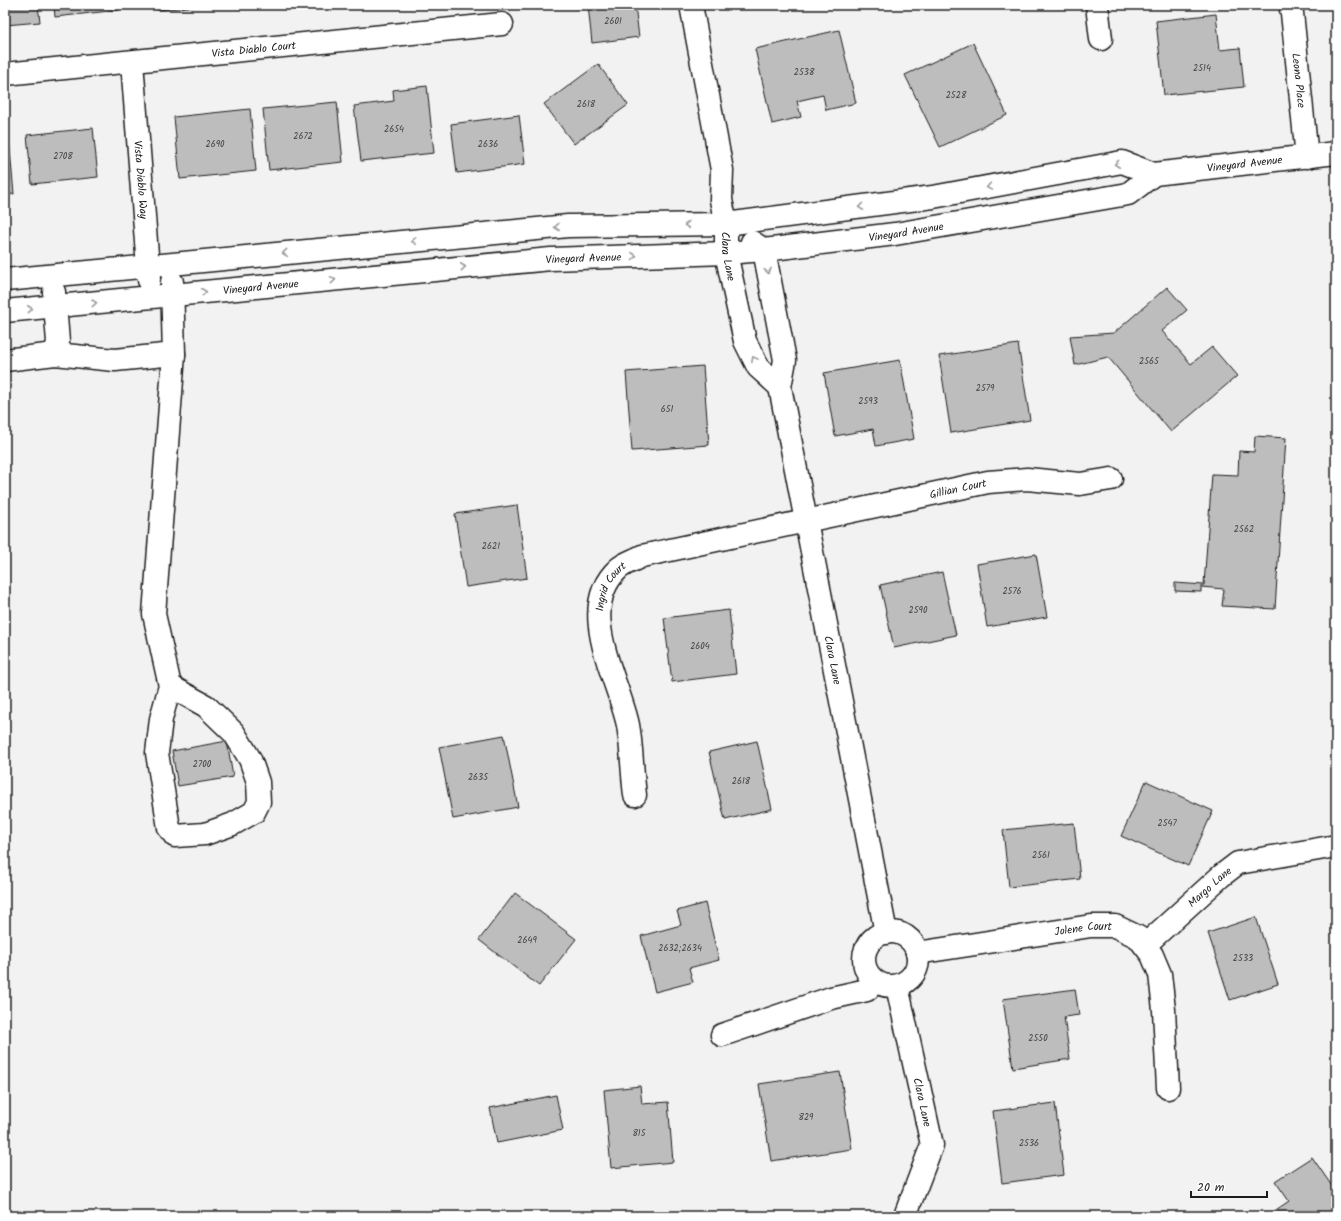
<svg xmlns="http://www.w3.org/2000/svg" width="1341" height="1221" font-family="Kalam,sans-serif">
<rect width="100%" height="100%" fill="#f2f2f2"/>
<filter id="ink" filterUnits="userSpaceOnUse"><feTurbulence type="fractalNoise" baseFrequency=".025" numOctaves="2"/><feDisplacementMap in="SourceGraphic" scale="8" xChannelSelector="R" yChannelSelector="G"/><feConvolveMatrix kernelMatrix="1 2 1 2 8 2 1 2 1" color-interpolation-filters="sRGB"/></filter>
<g filter="url(#ink)">
<g fill="#bdbdbd" stroke="#1c1c1c">
<polygon points="5,5 38,5 40,22 5,25"/>
<polygon points="54,5 118,5 119,10 55,17"/>
<polygon points="157,5 199,5 199,6 157,10"/>
<polygon points="588,5 635,5 639,37 592,43"/>
<polygon points="1216,14 1220,50 1240,48 1244,87 1164,95 1156,21"/>
<polygon points="839,30 856,103 826,110 823,95 797,101 801,117 772,124 755,49"/>
<polygon points="973,43 1007,115 940,147 905,75"/>
<polygon points="598,64 628,105 574,144 544,104"/>
<polygon points="427,86 434,153 361,161 354,106 394,101 393,90"/>
<polygon points="337,102 343,162 269,170 263,109"/>
<polygon points="250,109 256,171 180,179 174,117"/>
<polygon points="519,115 525,164 457,173 451,124"/>
<polygon points="8,128 14,194 5,195 5,129"/>
<polygon points="93,128 98,177 32,184 27,135"/>
<polygon points="1167,287 1187,310 1162,331 1191,364 1212,347 1237,376 1171,432 1108,357 1075,365 1070,336 1114,333"/>
<polygon points="1018,344 1030,420 951,433 939,356"/>
<polygon points="900,360 914,439 876,446 873,429 835,436 824,373"/>
<polygon points="703,366 709,445 632,451 626,372"/>
<polygon points="1255,436 1286,438 1275,609 1222,606 1224,589 1201,587 1201,592 1175,591 1175,583 1204,585 1212,474 1238,475 1239,451 1254,452"/>
<polygon points="517,505 527,578 466,587 455,514"/>
<polygon points="1036,554 1047,617 987,627 977,564"/>
<polygon points="942,572 956,635 894,648 880,585"/>
<polygon points="729,610 736,674 672,682 664,618"/>
<polygon points="504,735 518,807 453,819 439,747"/>
<polygon points="227,741 233,777 178,786 172,751"/>
<polygon points="757,741 772,809 725,820 709,752"/>
<polygon points="1146,781 1213,811 1188,866 1121,836"/>
<polygon points="1074,823 1080,879 1009,887 1003,830"/>
<polygon points="515,893 576,939 539,986 479,940"/>
<polygon points="705,903 719,960 689,968 693,982 655,992 641,936 681,925 677,911"/>
<polygon points="1256,917 1278,984 1230,1000 1208,933"/>
<polygon points="1075,989 1079,1015 1064,1017 1070,1059 1013,1068 1003,999"/>
<polygon points="840,1072 852,1149 771,1161 759,1084"/>
<polygon points="640,1086 642,1104 668,1102 673,1162 611,1168 604,1090"/>
<polygon points="556,1095 563,1130 497,1143 490,1108"/>
<polygon points="1055,1103 1064,1175 1002,1183 993,1111"/>
<polygon points="1312,1157 1336,1192 1336,1216 1267,1216 1289,1201 1275,1181"/>
</g>
<g fill="none" stroke-linecap="round" stroke-linejoin="round">
<defs>
<g id="minor">
<path id="s1" d="M691,5L722,170L721,200L726,224V253L745,341L758,367L780,387"/>
<polyline points="1097,5 1101,39"/>
<path id="s2" d="M1290,5L1292,13L1307,157"/>
<path id="s3" d="M132,62L149,280"/>
<path id="s4" d="M5,74L502,24"/>
<path id="s5" d="M752,242L764,250L785,360L780,387L886,933"/>
<path id="s6" d="M5,280L568,226L726,224L933,197L1122,162L1154,174L1336,153"/>
<path id="s7" d="M5,311L551,259L726,253L764,250L895,234L1128,194L1154,174"/>
<polyline points="55,354 115,360 174,354 172,282"/>
<polyline points="5,360 55,354 58,342 54,292"/>
<polyline points="170,686 206,706 234,733 250,759 258,782 259,802 254,812 233,824 205,834 175,836 169,828 157,753 161,719 170,686 154,614 174,354"/>
<path id="s8" d="M635,795C632,772 632,748 628,725C618,678 575,609 618,569C624,563 635,560 642,556L988,482L1027,479L1080,484L1111,479"/>
<circle cx="891" cy="959" r="27"/>
<path id="s9" d="M1145,945L1221,876L1238,863L1336,846"/>
<path id="s10" d="M917,953L1091,926H1115L1138,937L1152,955L1160,974L1164,1010L1168,1088"/>
<path id="s11" d="M897,986L932,1145L905,1216"/>
<polyline points="722,1035 831,998 867,990 875,981"/>
</g>
</defs>
<use href="#minor" stroke="#1c1c1c" stroke-width="25"/>
<use href="#minor" stroke="#fff" stroke-width="22"/>
</g>
<defs><path id="oneway-chevron" d="M-2-3.5L2.5 0L-2 3.5" fill="none" stroke-width="1.6" stroke-linecap="round" stroke-linejoin="round"/></defs>
<g stroke="#999">
<use href="#oneway-chevron" transform="translate(1117 164) rotate(174)"/>
<use href="#oneway-chevron" transform="translate(989 187) rotate(170)"/>
<use href="#oneway-chevron" transform="translate(861 207) rotate(172)"/>
<use href="#oneway-chevron" transform="translate(687 225) rotate(179)"/>
<use href="#oneway-chevron" transform="translate(557 227) rotate(175)"/>
<use href="#oneway-chevron" transform="translate(414 241) rotate(175)"/>
<use href="#oneway-chevron" transform="translate(285 253) rotate(175)"/>
<use href="#oneway-chevron" transform="translate(634 256) rotate(-2)"/>
<use href="#oneway-chevron" transform="translate(463 267) rotate(-6)"/>
<use href="#oneway-chevron" transform="translate(768 271) rotate(79)"/>
<use href="#oneway-chevron" transform="translate(333 280) rotate(-6)"/>
<use href="#oneway-chevron" transform="translate(204 292) rotate(-6)"/>
<use href="#oneway-chevron" transform="translate(94 303) rotate(-5)"/>
<use href="#oneway-chevron" transform="translate(30 309) rotate(-6)"/>
<use href="#oneway-chevron" transform="translate(754 359) rotate(-118)"/>
</g>
</g>
<g text-anchor="middle" stroke-width="3" stroke-linejoin="round" paint-order="stroke">
<g font-size="9" fill="#444">
<text x="613" y="24">2601</text>
<text x="1202" y="71">2514</text>
<text x="804" y="75">2538</text>
<text x="956" y="98">2528</text>
<text x="586" y="107">2618</text>
<text x="394" y="132">2654</text>
<text x="303" y="139">2672</text>
<text x="215" y="147">2690</text>
<text x="488" y="147">2636</text>
<text x="63" y="159">2708</text>
<text x="1149" y="364">2565</text>
<text x="985" y="391">2579</text>
<text x="868" y="404">2593</text>
<text x="667" y="412">651</text>
<text x="1244" y="532">2562</text>
<text x="491" y="549">2621</text>
<text x="1012" y="594">2576</text>
<text x="918" y="613">2590</text>
<text x="700" y="649">2604</text>
<text x="202" y="767">2700</text>
<text x="478" y="780">2635</text>
<text x="741" y="784">2618</text>
<text x="1167" y="826">2547</text>
<text x="1041" y="858">2561</text>
<text x="527" y="943">2649</text>
<text x="680" y="951">2632;2634</text>
<text x="1243" y="961">2533</text>
<text x="1038" y="1041">2550</text>
<text x="806" y="1120">829</text>
<text x="639" y="1136">815</text>
<text x="1029" y="1146">2536</text>
</g>
<g font-size="11" fill="#1c1c1c" stroke="#fff">
<text dy="4" stroke="none"><textPath href="#s4" startOffset="250">Vista Diablo Court</textPath></text>
<text dy="4" stroke="none"><textPath href="#s2" startOffset="76">Leona Place</textPath></text>
<text dy="4" stroke="none"><textPath href="#s6" startOffset="1250">Vineyard Avenue</textPath></text>
<text dy="4" stroke="none"><textPath href="#s3" startOffset="118">Vista Diablo Way</textPath></text>
<text dy="4" stroke="none"><textPath href="#s7" startOffset="905">Vineyard Avenue</textPath></text>
<text dy="4" stroke="none"><textPath href="#s1" startOffset="255">Clara Lane</textPath></text>
<text dy="4" stroke="none"><textPath href="#s7" startOffset="581">Vineyard Avenue</textPath></text>
<text dy="4" stroke="none"><textPath href="#s7" startOffset="257">Vineyard Avenue</textPath></text>
<text dy="4" stroke="none"><textPath href="#s8" startOffset="586">Gillian Court</textPath></text>
<text dy="4" stroke="none"><textPath href="#s8" startOffset="216">Ingrid Court</textPath></text>
<text dy="4" stroke="none"><textPath href="#s5" startOffset="432">Clara Lane</textPath></text>
<text dy="4" stroke="none"><textPath href="#s9" startOffset="87">Margo Lane</textPath></text>
<text dy="4" stroke="none"><textPath href="#s10" startOffset="168">Jolene Court</textPath></text>
<text dy="4" stroke="none"><textPath href="#s11" startOffset="119">Clara Lane</textPath></text>
</g>
</g>
<rect width="1341" height="1221" fill="none" stroke="#fff" stroke-width="20"/>
<rect x="10" y="10" width="1321" height="1201" fill="none" stroke="#1c1c1c" stroke-width="1.5" filter="url(#ink)"/>
<path d="M1191 1191v6h76v-6" fill="none" stroke="#1c1c1c" stroke-width="2"/>
<text x="1197" y="1191" font-size="12" fill="#1c1c1c" stroke="#ffffff" stroke-width="3" paint-order="stroke">20 m</text>
</svg>
